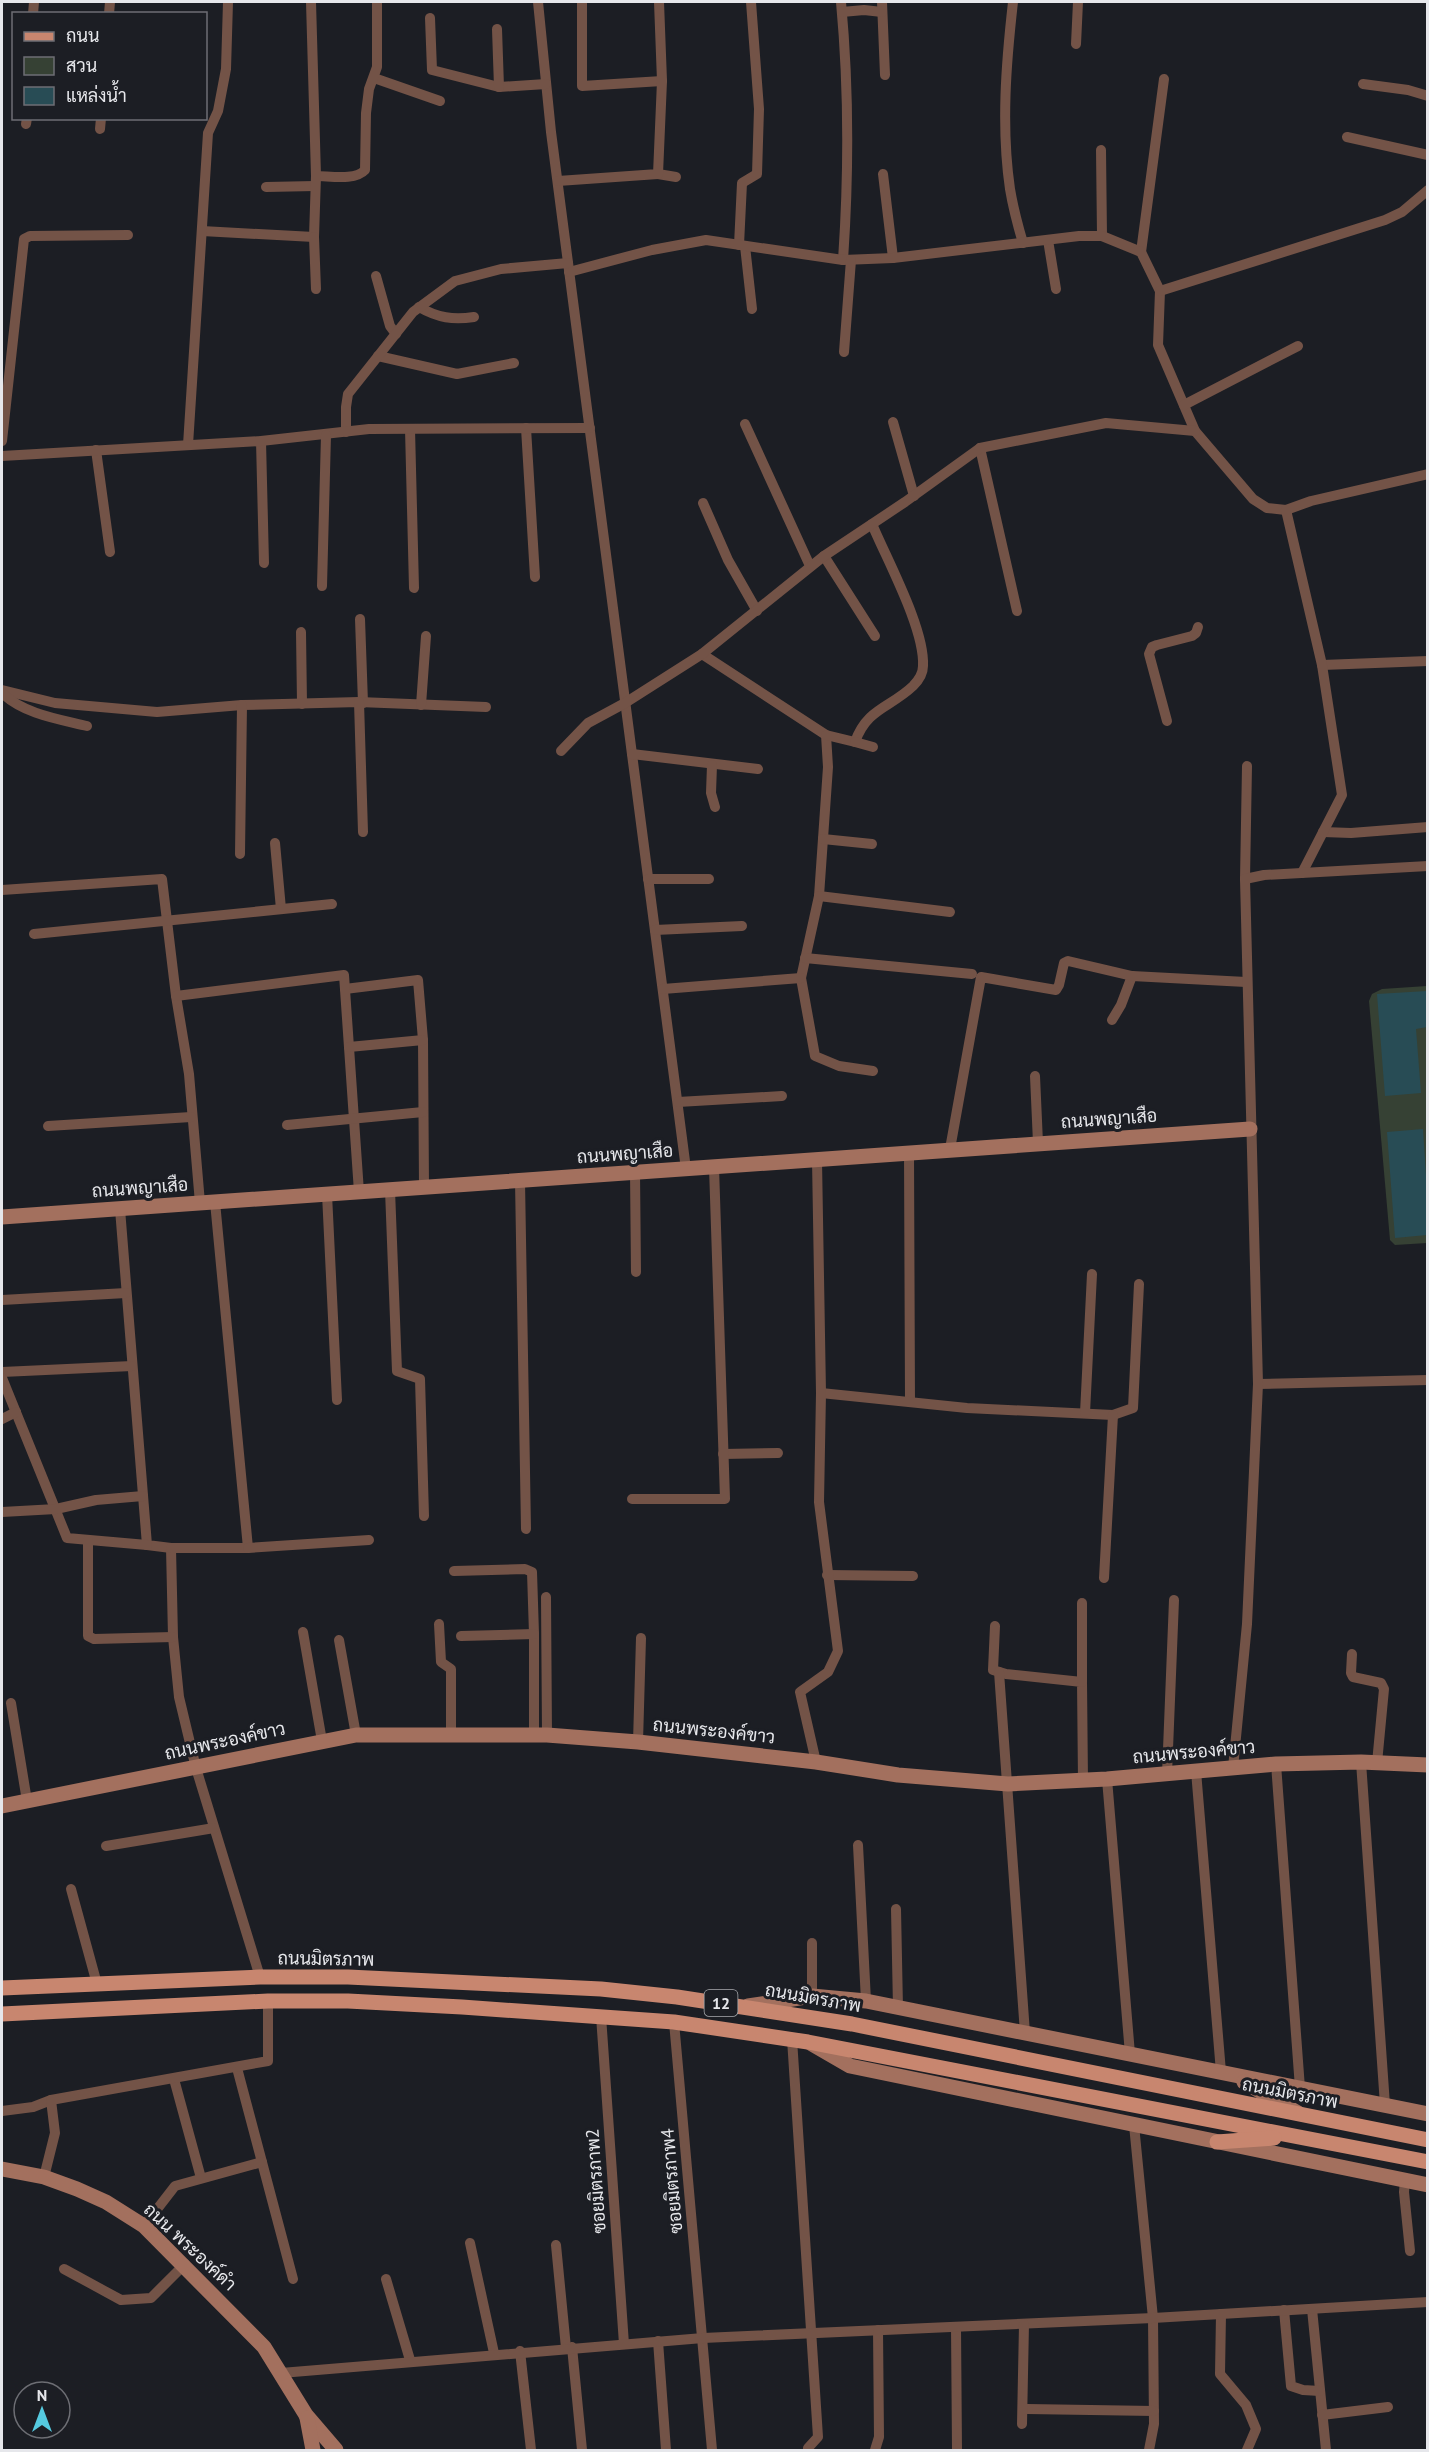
<svg xmlns="http://www.w3.org/2000/svg" width="1429" height="2452" font-family="'PT Sans',Sarabun,sans-serif">
<rect width="100%" height="100%" fill="#1c1e24"/>
<polygon fill="#364134" points="1427,986 1427,1243 1395,1245 1390,1240 1369,1001 1372,994 1382,989"/>
<g fill="#284c55">
<polygon points="1427,991 1427,1027 1416,1029 1421,1093 1385,1096 1377,994"/>
<polygon points="1423,1129 1427,1191 1427,1235 1395,1238 1387,1132"/>
</g>
<g fill="none" stroke-linecap="round" stroke-linejoin="round">
<g stroke="#735347" stroke-width="10">
<polyline points="538,2 551,132 686,1169"/>
<polyline points="582,2 582,86 662,81"/>
<path d="M841,2C849,88 849,173 843,260"/>
<polyline points="882,2 885,75"/>
<path d="M1013,2C1006,64 1001,127 1010,189C1013,207 1018,226 1023,243"/>
<polyline points="842,12 864,10 882,12"/>
<polyline points="33,14 34,2"/>
<polyline points="109,14 110,2"/>
<polyline points="430,18 432,70 499,87 546,84"/>
<polyline points="497,29 499,87"/>
<polyline points="1076,44 1078,2"/>
<polyline points="374,78 440,101"/>
<polyline points="1363,84 1408,90 1428,96"/>
<polyline points="26,124 27,118"/>
<polyline points="100,129 101,118"/>
<polyline points="1347,137 1428,155"/>
<polyline points="1101,150 1102,236"/>
<polyline points="658,174 676,177"/>
<polyline points="883,174 893,258"/>
<path d="M316,176C330,176 355,181 365,170L366,113L369,89L377,67V2"/>
<polyline points="558,181 658,174 662,81 659,2"/>
<polyline points="266,187 315,186"/>
<polyline points="202,231 314,237 316,176 311,2"/>
<polyline points="314,237 316,289"/>
<polyline points="1048,240 1056,289"/>
<polyline points="739,245 742,183 757,174 759,109 751,2"/>
<polyline points="745,246 752,309"/>
<polyline points="1141,252 1164,79"/>
<polyline points="569,272 652,250 706,240 843,260 893,258 1079,236 1102,236 1141,252 1160,291 1158,345 1195,431 1253,499 1267,508 1286,510"/>
<polyline points="376,276 390,326 396,334"/>
<polyline points="1160,291 1385,220 1402,212 1428,190"/>
<path d="M419,307C438,318 453,320 474,317"/>
<polyline points="844,352 851,260"/>
<polyline points="378,356 457,374 514,363"/>
<polyline points="1184,405 1298,346"/>
<polyline points="893,422 914,496"/>
<polyline points="745,424 810,566"/>
<polyline points="526,428 535,577"/>
<polyline points="410,429 414,588"/>
<polyline points="346,432 346,407 348,394 413,312 455,281 501,269 568,263"/>
<polyline points="2,441 24,239 30,236 128,235"/>
<polyline points="261,441 264,563"/>
<polyline points="188,445 208,133 218,111 226,69 228,2"/>
<polyline points="980,448 1017,611"/>
<polyline points="96,450 110,552"/>
<polyline points="2,456 261,441 369,429 590,428"/>
<polyline points="703,503 728,560 757,611"/>
<polyline points="824,556 875,636"/>
<polyline points="322,586 326,435"/>
<polyline points="360,619 363,703"/>
<polyline points="301,632 302,704"/>
<polyline points="702,654 826,735 828,767 819,896 801,978 815,1056 839,1066 873,1071"/>
<polyline points="1322,665 1428,661"/>
<polyline points="2,690 55,703 157,712 242,705 359,702 486,707"/>
<path d="M2,693C24,714 58,719 87,726"/>
<polyline points="359,702 363,832"/>
<polyline points="421,705 426,636"/>
<polyline points="1167,721 1149,654 1152,647 1157,645 1192,636 1196,633 1198,627"/>
<path d="M826,735L855,742C867,708 890,708 913,686C919,680 923,674 923,666C925,629 887,560 872,524"/>
<polyline points="855,742 873,747"/>
<polyline points="561,751 588,723 625,703 702,654 824,556 905,502 980,448 1106,423 1195,431"/>
<polyline points="632,754 758,769"/>
<polyline points="712,765 711,793 715,807"/>
<polyline points="1323,832 1351,833 1428,827"/>
<polyline points="823,839 872,844"/>
<polyline points="275,843 281,909"/>
<polyline points="240,854 242,705"/>
<polyline points="1302,873 1342,795 1322,665 1286,510 1311,501 1428,474"/>
<polyline points="648,879 709,879"/>
<polyline points="1245,879 1247,766"/>
<polyline points="2,890 162,879 176,996 189,1074 200,1203"/>
<polyline points="819,896 950,912"/>
<polyline points="655,930 742,926"/>
<polyline points="34,934 332,904"/>
<polyline points="805,958 972,974"/>
<polyline points="345,989 418,980 423,1040 424,1187"/>
<polyline points="663,989 801,978"/>
<polyline points="176,996 344,975 359,1192"/>
<polyline points="1112,1020 1121,1005 1132,976"/>
<polyline points="349,1047 423,1040"/>
<polyline points="1035,1076 1038,1143"/>
<polyline points="678,1102 782,1096"/>
<polyline points="287,1125 423,1112"/>
<polyline points="48,1126 191,1117"/>
<polyline points="950,1149 981,977 1056,990 1059,985 1064,963 1068,961 1132,976 1246,982"/>
<polyline points="909,1152 910,1402"/>
<polyline points="635,1172 636,1272"/>
<polyline points="520,1181 526,1529"/>
<polyline points="390,1190 397,1371 420,1379 424,1516"/>
<polyline points="327,1194 337,1400"/>
<polyline points="120,1209 147,1545 171,1548 173,1637 179,1697 196,1768 260,1977"/>
<polyline points="2,1300 126,1293"/>
<polyline points="2,1372 132,1366"/>
<polyline points="2,1378 67,1538 147,1545"/>
<polyline points="1258,1384 1428,1380"/>
<polyline points="821,1393 967,1408 1113,1415 1133,1408 1139,1284"/>
<polyline points="1085,1413 1092,1274"/>
<polyline points="2,1419 16,1412"/>
<polyline points="723,1454 778,1453"/>
<polyline points="632,1499 725,1499 714,1167"/>
<polyline points="2,1512 56,1509 96,1500 143,1496"/>
<polyline points="88,1540 88,1636 94,1639 173,1637"/>
<polyline points="171,1548 248,1548 215,1202"/>
<polyline points="248,1548 369,1540"/>
<polyline points="454,1571 525,1569 532,1572 534,1634 534,1735"/>
<polyline points="827,1575 913,1576"/>
<polyline points="1104,1578 1113,1415"/>
<polyline points="546,1597 547,1735"/>
<polyline points="439,1624 441,1662 451,1669 451,1733"/>
<polyline points="995,1626 993,1670 1006,1674 1082,1682 1083,1781"/>
<polyline points="303,1632 322,1741"/>
<polyline points="461,1636 534,1634"/>
<polyline points="339,1640 356,1735"/>
<polyline points="1352,1654 1351,1673 1353,1677 1381,1683 1384,1689 1377,1763"/>
<polyline points="999,1672 1025,2033"/>
<polyline points="1082,1682 1082,1603"/>
<polyline points="11,1703 27,1801"/>
<polyline points="638,1742 641,1638"/>
<polyline points="816,1762 800,1692 828,1672 838,1651 819,1502 821,1393 817,1160"/>
<polyline points="1361,1762 1385,2105"/>
<polyline points="1276,1764 1300,2088"/>
<polyline points="1233,1768 1247,1624 1258,1384 1245,879 1264,875 1428,866"/>
<polyline points="1196,1771 1221,2072"/>
<polyline points="1167,1774 1174,1600"/>
<polyline points="1107,1779 1130,2054"/>
<polyline points="858,1845 866,2001"/>
<polyline points="106,1846 214,1828"/>
<polyline points="71,1889 97,1984"/>
<polyline points="896,1909 898,2008"/>
<polyline points="812,1996 812,1943"/>
<polyline points="601,2016 624,2344"/>
<polyline points="674,2022 712,2450"/>
<polyline points="792,2039 818,2437 808,2448 808,2450"/>
<polyline points="237,2068 293,2279"/>
<polyline points="174,2079 201,2178"/>
<polyline points="2,2111 33,2107 51,2100"/>
<polyline points="1134,2125 1153,2318 1154,2424 1149,2450"/>
<polyline points="44,2177 55,2133 51,2100 268,2061 268,2001"/>
<polyline points="1405,2180 1404,2192 1410,2251"/>
<polyline points="144,2226 175,2186 262,2162"/>
<polyline points="470,2243 494,2353"/>
<polyline points="556,2245 566,2348"/>
<polyline points="64,2269 121,2300 151,2298 185,2264"/>
<polyline points="386,2279 410,2360"/>
<polyline points="1312,2309 1326,2450"/>
<polyline points="1284,2310 1291,2386 1303,2390 1320,2391"/>
<polyline points="1221,2314 1220,2374 1246,2405 1256,2429 1247,2450"/>
<polyline points="956,2327 957,2450"/>
<polyline points="658,2341 666,2450"/>
<polyline points="572,2347 582,2450"/>
<polyline points="520,2351 531,2450"/>
<polyline points="281,2373 703,2338 1153,2318 1428,2302"/>
<polyline points="1027,2409 1154,2411"/>
<polyline points="1322,2415 1388,2407"/>
<polyline points="1022,2424 1024,2324"/>
<polyline points="875,2450 879,2437 878,2330"/>
</g>
<g stroke="#a3705e" stroke-width="15">
<polyline points="2,1217 1250,1129"/>
<polyline points="2,1806 356,1735 547,1735 638,1742 816,1762 898,1775 1008,1784 1107,1779 1276,1764 1361,1762 1428,1765"/>
<polyline points="748,2006 812,1996 866,2001 1428,2114"/>
<polyline points="812,2044 850,2066 1428,2185"/>
<polyline points="1244,2082 1298,2113"/>
<polyline points="2,2169 44,2177 77,2189 106,2202 144,2226 264,2347 306,2415 336,2450"/>
<polyline points="307,2418 313,2450"/>
</g>
<g stroke="#c8866f" stroke-width="15">
<polyline points="2,1988 260,1977 348,1977 601,1989 677,1997 852,2024 1428,2140"/>
<polyline points="2,2014 268,2001 348,2001 462,2007 674,2022 808,2042 1428,2162"/>
<polyline points="1217,2142 1274,2138"/>
</g>
</g>
<g text-anchor="middle" stroke-width="6" stroke-linejoin="round" paint-order="stroke">
<rect fill="#1c1e24" stroke="#a9abaf" stroke-width="1.5" x="704.5" y="1990" width="33" height="26" rx="4.5"/>
<g font-size="16" font-weight="bold" fill="#e6e7eb">
<text x="721" y="2009">12</text>
</g>
<g font-size="18" fill="#e6e7eb" stroke="#1c1e24">
<text transform="translate(1109 1119) rotate(-4)" y="6">ถนนพญาเสือ</text>
<text transform="translate(625 1154) rotate(-4)" y="6">ถนนพญาเสือ</text>
<text transform="translate(140 1188) rotate(-4)" y="6">ถนนพญาเสือ</text>
<text transform="translate(714 1731) rotate(6)" y="6">ถนนพระองค์ขาว</text>
<text transform="translate(225 1741) rotate(-12)" y="6">ถนนพระองค์ขาว</text>
<text transform="translate(1194 1752) rotate(-5)" y="6">ถนนพระองค์ขาว</text>
<text transform="translate(326 1959) rotate(1)" y="6">ถนนมิตรภาพ</text>
<text transform="translate(813 1998) rotate(10)" y="6">ถนนมิตรภาพ</text>
<text transform="translate(1290 2093) rotate(11)" y="6">ถนนมิตรภาพ</text>
<text transform="translate(596 2181) rotate(-94)" y="6">ซอยมิตรภาพ2</text>
<text transform="translate(672 2181) rotate(-95)" y="6">ซอยมิตรภาพ4</text>
<text transform="translate(190 2247) rotate(43)" y="6">ถนน พระองค์ดำ</text>
</g>
</g>
<rect width="1429" height="2452" fill="none" stroke="#e6e7eb" stroke-width="6"/>
<rect x="12" y="12" width="195" height="108" fill="#1c1e24" stroke="#6d6e74" stroke-width="1.5"/>
<rect x="24" y="32" width="30" height="9" fill="#c8866f" stroke="#6d6e74" stroke-width="1.5"/>
<text x="66" y="42" font-size="18" fill="#e6e7eb">ถนน</text>
<rect x="24" y="57" width="30" height="18" fill="#364134" stroke="#6d6e74" stroke-width="1.5"/>
<text x="66" y="72" font-size="18" fill="#e6e7eb">สวน</text>
<rect x="24" y="87" width="30" height="18" fill="#284c55" stroke="#6d6e74" stroke-width="1.5"/>
<text x="66" y="102" font-size="18" fill="#e6e7eb">แหล่งน้ำ</text>
<g transform="translate(42 2410)"><circle r="28" fill="#1c1e24" stroke="#6d6e74" stroke-width="1.5"/>
<path d="M0-4.5L10 22L0 15L-10 22Z" fill="#55cae0"/>
<text y="-9" font-size="16" font-weight="bold" text-anchor="middle" fill="#e6e7eb">N</text>
</g>
</svg>
